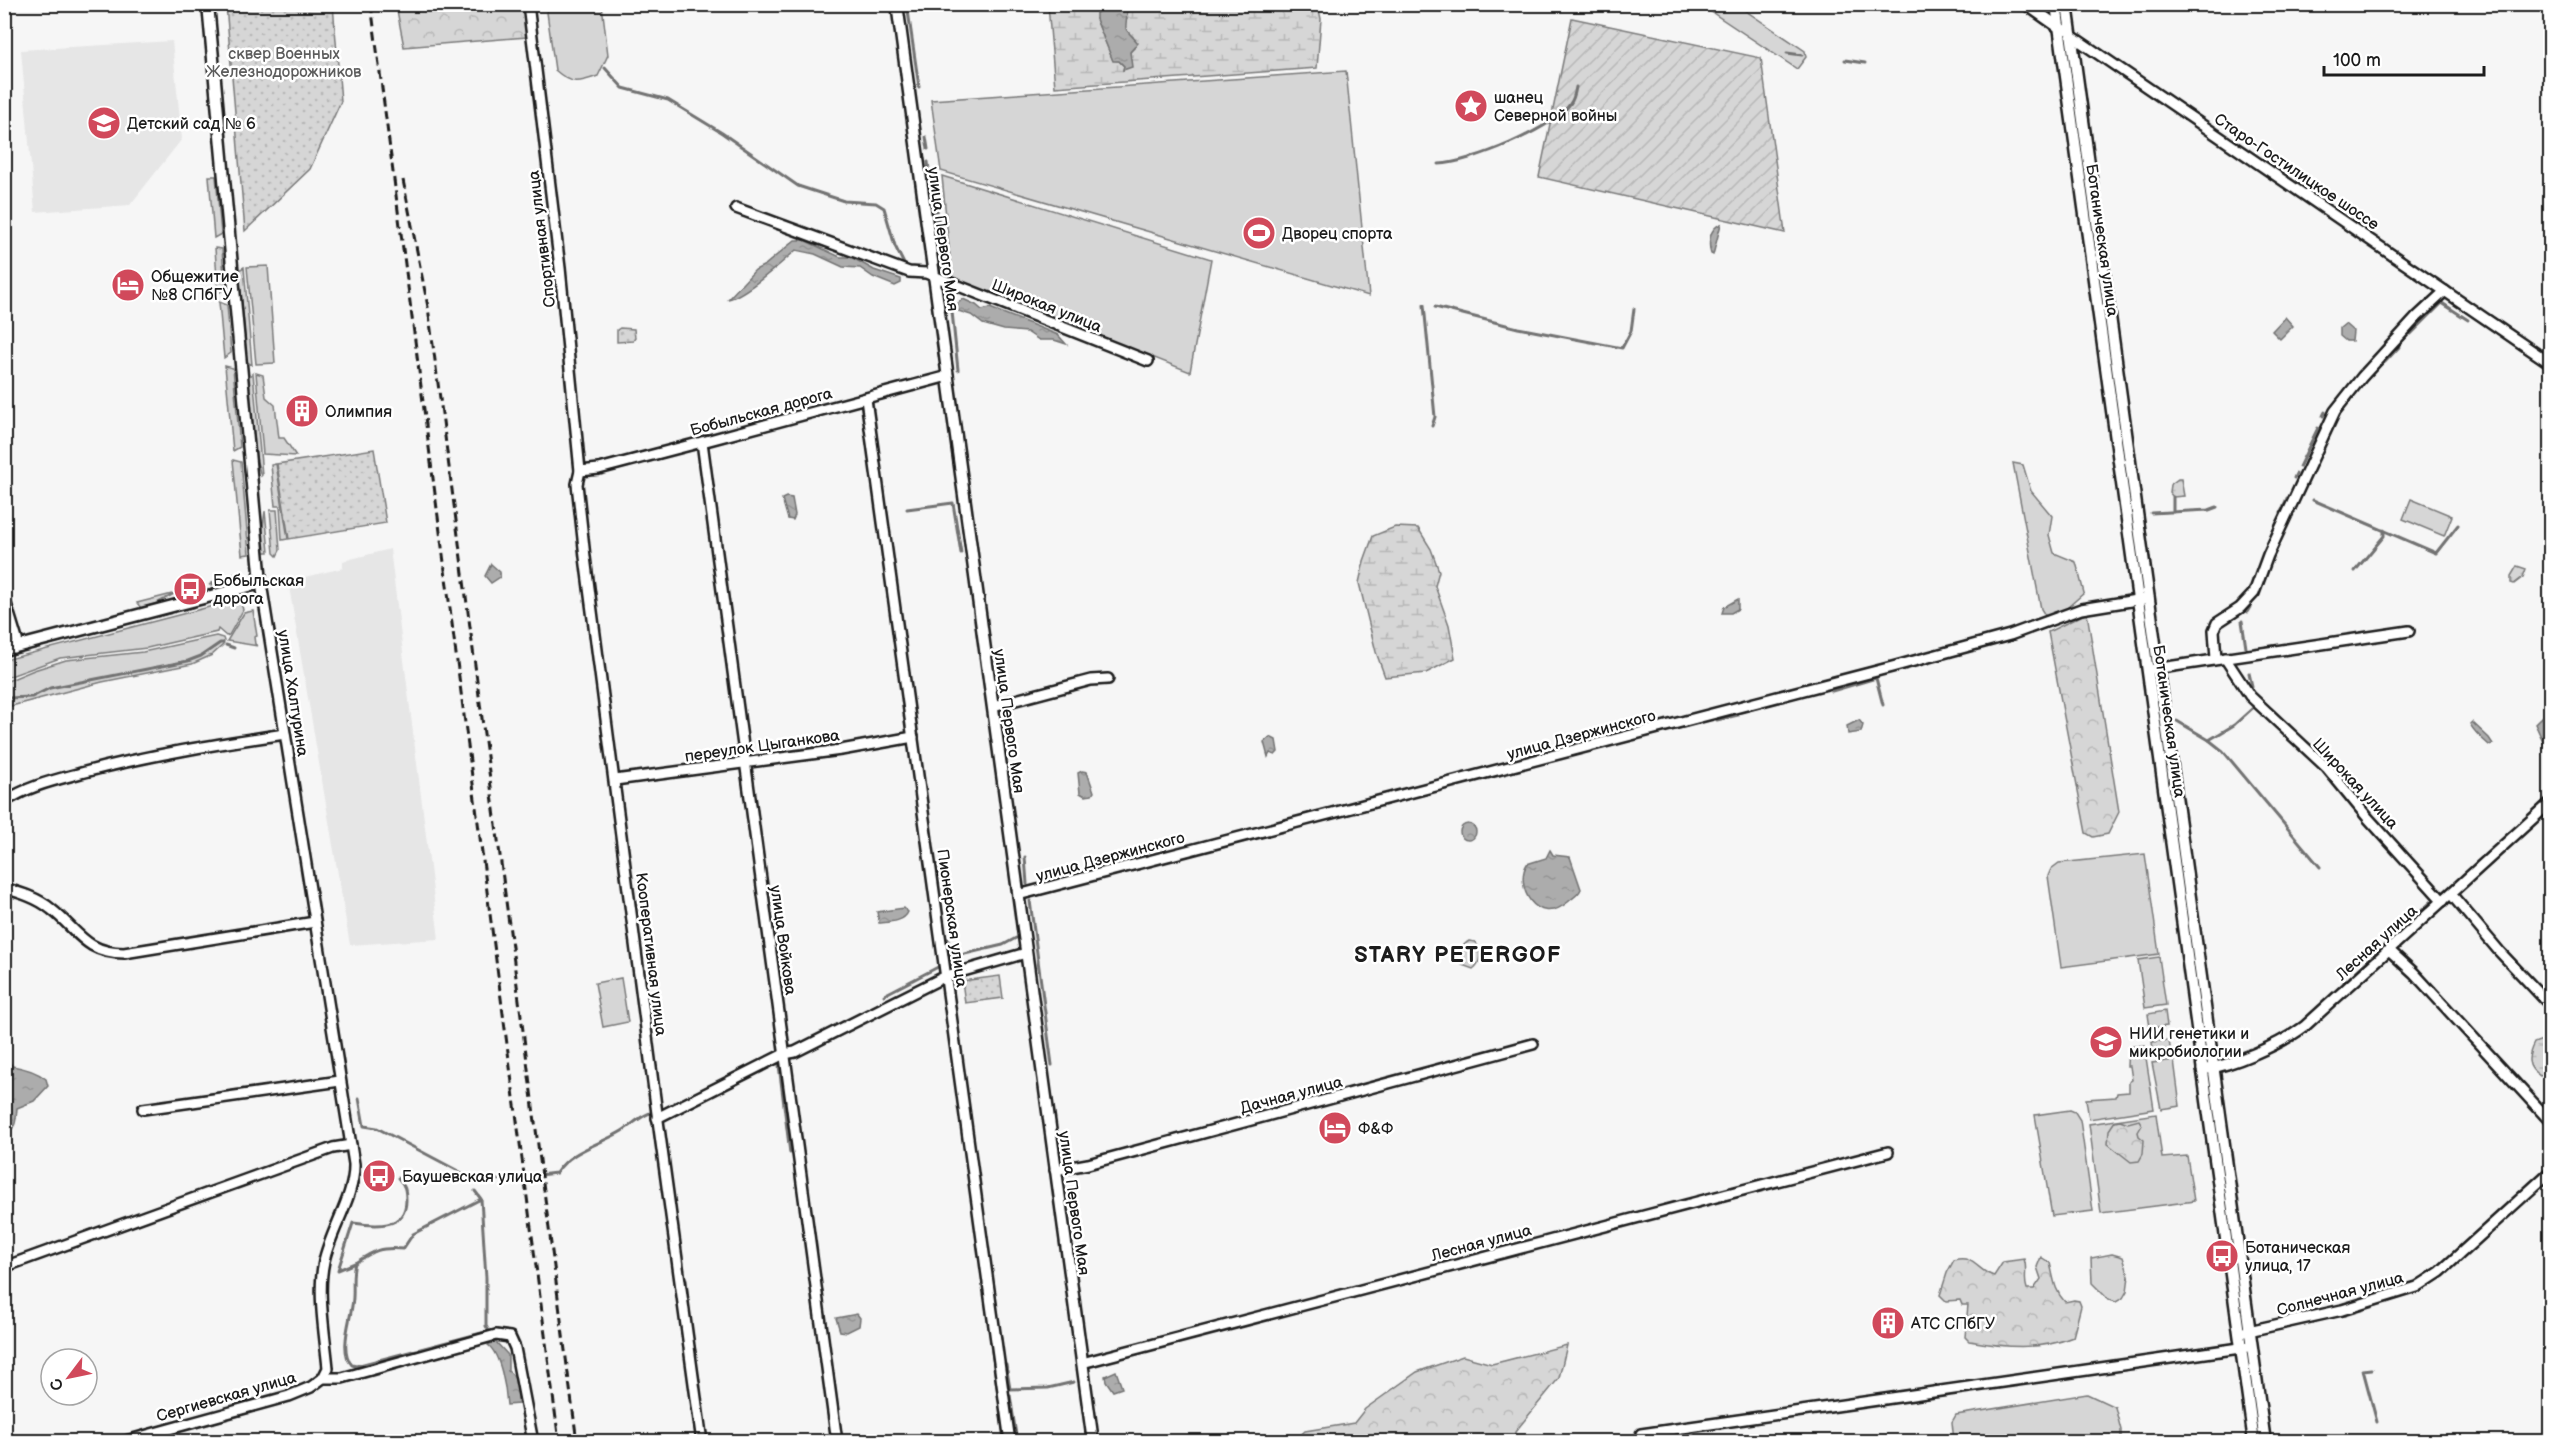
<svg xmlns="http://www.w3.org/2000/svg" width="2555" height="1446" font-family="'Balsamiq Sans',sans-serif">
<defs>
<pattern id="forest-crowns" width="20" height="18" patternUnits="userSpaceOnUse" patternTransform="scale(1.5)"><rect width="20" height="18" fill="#d6d6d6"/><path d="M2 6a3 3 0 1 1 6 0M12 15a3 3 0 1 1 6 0" fill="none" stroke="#b7b7b7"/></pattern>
<pattern id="wetland-marsh" width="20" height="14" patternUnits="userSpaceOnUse" patternTransform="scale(1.5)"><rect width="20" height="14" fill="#d6d6d6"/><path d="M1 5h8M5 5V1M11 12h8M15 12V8" fill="none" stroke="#b7b7b7"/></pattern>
<pattern id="park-dots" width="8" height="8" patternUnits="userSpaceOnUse" patternTransform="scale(1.5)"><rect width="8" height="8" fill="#d6d6d6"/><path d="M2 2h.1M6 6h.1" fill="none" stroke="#b7b7b7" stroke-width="1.8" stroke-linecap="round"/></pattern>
<pattern id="garden-furrows" width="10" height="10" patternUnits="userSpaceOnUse" patternTransform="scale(1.5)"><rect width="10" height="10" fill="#d6d6d6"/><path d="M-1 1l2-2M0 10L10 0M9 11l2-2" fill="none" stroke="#b7b7b7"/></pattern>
<pattern id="water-ripples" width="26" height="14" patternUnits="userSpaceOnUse" patternTransform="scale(1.5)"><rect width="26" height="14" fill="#acacac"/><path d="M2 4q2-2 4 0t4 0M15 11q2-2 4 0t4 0" fill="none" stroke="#939393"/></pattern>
</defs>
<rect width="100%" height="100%" fill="#f6f6f6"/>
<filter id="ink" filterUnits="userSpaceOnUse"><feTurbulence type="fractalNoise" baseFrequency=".0167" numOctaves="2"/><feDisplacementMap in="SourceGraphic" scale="12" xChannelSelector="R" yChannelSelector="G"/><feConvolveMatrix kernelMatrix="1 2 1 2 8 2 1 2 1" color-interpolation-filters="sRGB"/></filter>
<g filter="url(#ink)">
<g fill="#e6e6e6">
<polygon points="172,41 182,139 130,205 35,212 21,50"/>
<polygon points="390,549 439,939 350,945 288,581 343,568 343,561"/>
</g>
<g fill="#d6d6d6" stroke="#797979" stroke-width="1.5">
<path d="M546,5H602L608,55L598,76C578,83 572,85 555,70Z"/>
<polygon points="1701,5 1737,5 1805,51 1806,57 1797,69"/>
<polygon points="1346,71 1369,296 941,171 931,100"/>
<polygon points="209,176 216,176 221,234 214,238"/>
<polygon points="942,176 1211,259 1190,372 952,278"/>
<polygon points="215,248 222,249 225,289 218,293"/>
<polygon points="268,266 275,363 256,364 247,267"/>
<polygon points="244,267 252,365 247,362 239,270"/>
<polygon points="219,302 227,305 231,353 224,358"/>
<polygon points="225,366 233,368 240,447 233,451"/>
<polygon points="253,373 262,475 261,476 255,455 248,377"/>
<polygon points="256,373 263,375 266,397 275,405 279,438 284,438 296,456 263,454"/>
<polygon points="233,460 241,462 249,554 242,555"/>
<polygon points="2013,463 2023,465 2031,491 2052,516 2049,535 2054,553 2076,562 2084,593 2060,614 2046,617 2041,609"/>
<polygon points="276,464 288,539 282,540 280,506 275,506 271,465"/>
<polygon points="2411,499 2452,516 2444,536 2403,519"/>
<polygon points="270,510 277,510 280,550 277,556 274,553"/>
<polygon points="265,511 269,552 264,552 262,535"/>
<polygon points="237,573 240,582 209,585 212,583"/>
<polygon points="176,593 155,604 141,608 137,603"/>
<polygon points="240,599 243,610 229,635 226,636 218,629 217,632 147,648 60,658 5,678 5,660"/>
<polygon points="253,611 257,636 254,637 255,644 258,646 227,641 244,613"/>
<polygon points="216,636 223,638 224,641 223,645 212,655 192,664 102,682 11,706 5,695 5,682 34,670 66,660 143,652"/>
<polygon points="2145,854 2159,954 2061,967 2048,876 2051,869 2059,863"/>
<polygon points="2159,957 2166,1005 2145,1008 2138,960"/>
<polygon points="621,978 628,1022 603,1027 595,983"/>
<polygon points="2165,1011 2167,1026 2150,1028 2148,1014"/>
<polygon points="2169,1040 2171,1054 2154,1057 2152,1042"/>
<polygon points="2144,1045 2154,1109 2089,1119 2086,1099 2116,1097 2117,1093 2129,1092 2129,1082 2132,1080 2130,1066 2127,1066 2128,1047"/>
<polygon points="2174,1060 2180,1106 2161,1109 2152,1063"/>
<polygon points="2070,1110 2075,1112 2080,1120 2093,1211 2052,1216 2035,1115"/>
<polygon points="2156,1114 2162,1158 2187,1156 2194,1201 2101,1213 2089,1124"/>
<polygon points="2112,1254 2123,1257 2129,1276 2127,1291 2123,1298 2116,1302 2109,1300 2092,1283 2091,1258"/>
<polygon points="2087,1394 2115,1407 2121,1430 2121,1441 1954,1441 1952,1422 1956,1415"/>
</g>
<g fill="url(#forest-crowns)" stroke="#797979" stroke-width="1.5">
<polygon points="396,5 523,5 527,37 404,47"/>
<polygon points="2087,613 2119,812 2108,834 2093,837 2086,833 2048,632"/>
<polygon points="2120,1120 2128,1123 2139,1120 2142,1125 2138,1132 2139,1136 2144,1140 2143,1154 2139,1161 2131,1162 2108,1144 2109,1130 2115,1121"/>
<path d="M2041,1257L2050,1263C2054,1279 2054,1290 2065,1302L2074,1300L2079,1301L2081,1306L2073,1337C2040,1351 2003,1347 1969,1341L1965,1337L1968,1305H1962L1960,1300L1946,1301L1940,1295L1947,1273L1954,1260C1974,1254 1978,1272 1994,1276L2003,1262L2024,1259C2028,1269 2023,1278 2027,1289H2034L2041,1279L2037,1267Z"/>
<polygon points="1567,1345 1559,1378 1515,1432 1515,1441 1294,1441 1305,1431 1354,1423 1365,1409 1417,1372 1463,1356 1492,1364"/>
</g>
<g fill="url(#wetland-marsh)" stroke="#797979" stroke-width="1.5" fill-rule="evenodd">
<path d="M1048,5H1318L1321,19L1317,68L1055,87ZM1127,18L1124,25L1127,33L1133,37L1135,47L1130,52L1131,61L1123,70L1124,66L1119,61L1113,60L1096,19Z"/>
<polygon points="2178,479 2181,479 2184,496 2173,497 2169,492 2170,485"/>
<polygon points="1395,527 1418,528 1431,549 1439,571 1435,586 1449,625 1455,658 1426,673 1385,677 1376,652 1359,583 1364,561 1373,536"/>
<polygon points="2517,566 2526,569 2523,577 2514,584 2511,583 2511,576"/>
<path d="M1469,941L1475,942C1482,951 1482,962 1473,969L1462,965C1458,956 1460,946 1469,941Z"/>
<path d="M2550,1037V1073L2540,1076C2526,1067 2527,1057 2534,1043Z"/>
</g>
<g fill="url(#park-dots)" stroke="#797979" stroke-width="1.5">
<polygon points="226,5 333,5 341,101 310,169 245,231"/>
<polygon points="620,328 634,329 635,338 633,341 617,342 617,330"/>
<polygon points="374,449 386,523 289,539 277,464"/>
<polygon points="1000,976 1003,998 965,1003 962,981"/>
</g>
<polygon fill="url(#garden-furrows)" stroke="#797979" stroke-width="1.5" points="1572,18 1761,58 1785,233 1539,177"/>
<g fill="url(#water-ripples)" stroke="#727272" stroke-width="1.5">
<path d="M1117,5H1124L1127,11C1126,35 1122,24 1138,43L1130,52L1132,67L1123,70L1124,66L1119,61H1113L1096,19V13L1105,8Z"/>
<path d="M1721,224L1713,255L1711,254C1708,244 1709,228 1721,224Z"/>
<path d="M795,240H804L840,257H851L874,270L901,279V283L895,286L873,277L860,268L843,267L815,254L796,250C783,262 744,296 728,299L755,270L765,265Z"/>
<polygon points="963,299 976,305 982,310 990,308 1058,335 1066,344 1054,340 1039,340 1027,332 1004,330 983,324 971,315 958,311 957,304"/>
<polygon points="2285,317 2293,326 2280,339 2272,331"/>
<polygon points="2345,324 2353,331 2352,341 2346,341 2340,336 2340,328"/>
<polygon points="786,497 792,498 795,515 793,520 788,519 782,499"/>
<polygon points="491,564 500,572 500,577 491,583 485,576"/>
<polygon points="1738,599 1738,609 1731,613 1722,613 1724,607"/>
<path d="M2543,716C2552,726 2551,743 2550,756L2535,724Z"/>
<polygon points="1859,720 1863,725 1861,732 1848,734 1847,726"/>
<path d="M2472,722L2489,738L2493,744L2489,745C2482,739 2474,732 2470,724Z"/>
<polygon points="1270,737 1276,740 1278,752 1275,755 1270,753 1268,757 1264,742"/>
<polygon points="1082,771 1087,772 1094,792 1092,795 1085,796 1080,793 1078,773"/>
<circle cx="1468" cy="832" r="8"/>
<path d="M1550,850L1553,855L1570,857L1581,889C1578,896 1573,897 1568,902C1536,929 1514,885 1527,864L1546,858Z"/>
<path d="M904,908L908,912C904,922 889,922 879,923L877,912Z"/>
<path d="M5,1046L6,1055L12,1066C25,1068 36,1071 46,1079L48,1086L34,1101L17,1108C16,1118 17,1129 5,1134Z"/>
<polygon points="857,1314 860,1318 859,1326 847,1332 840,1331 836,1318"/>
<path d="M495,1341L508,1355V1371C518,1378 519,1393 518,1404L507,1405C506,1389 501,1355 488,1345Z"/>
<polygon points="1116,1371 1122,1388 1113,1391 1106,1381 1105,1376"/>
</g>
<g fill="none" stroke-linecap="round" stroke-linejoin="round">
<g stroke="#727272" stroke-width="3">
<polyline points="907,4 919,87"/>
<polyline points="1787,53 1802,55"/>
<polyline points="1845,60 1865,63"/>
<polyline points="605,68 623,88 668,100 722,133 798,186 844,201 876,203 884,208 895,246 905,266"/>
<polyline points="926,137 928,149"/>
<polyline points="928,162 942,270"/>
<path d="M1439,164C1470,163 1553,129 1570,104C1574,99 1575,93 1576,87"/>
<polyline points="934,192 947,274"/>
<polyline points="950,292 958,370"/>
<polyline points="1424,305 1435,417 1432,426"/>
<polyline points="1435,307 1518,328 1622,348 1631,331 1634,309"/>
<polyline points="2411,334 2442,303 2468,320"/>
<polyline points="2385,362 2399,347"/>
<polyline points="2323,416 2325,412"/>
<polyline points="2299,467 2318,428"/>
<polyline points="2294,478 2296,474"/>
<polyline points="2173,497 2173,512"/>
<polyline points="2313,500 2436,553 2458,525"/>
<polyline points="907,509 953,503 961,553"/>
<polyline points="2281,512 2287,498"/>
<polyline points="2151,513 2209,510 2217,507"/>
<polyline points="2271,536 2277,522"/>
<polyline points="2355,571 2384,536 2384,530"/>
<polyline points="2247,612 2250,607"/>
<polyline points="4,618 5,620"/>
<polyline points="2242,621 2246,648"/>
<polyline points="226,645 234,648"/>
<polyline points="2249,673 2252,686"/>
<polyline points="1832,691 1876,678 1883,705"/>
<polyline points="8,698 32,697 50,688 188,661 201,656 220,643 223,643"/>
<polyline points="1717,720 1738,715"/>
<polyline points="2177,721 2209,740 2223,751 2320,867"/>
<polyline points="2209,740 2234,725 2255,706"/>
<polyline points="1025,857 1027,884"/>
<polyline points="1030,901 1052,1065"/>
<polyline points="948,939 953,967"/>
<polyline points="952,957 1003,945 1016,938"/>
<polyline points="2350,977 2432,901"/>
<polyline points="2344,982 2347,979"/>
<polyline points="884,995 938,967"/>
<polyline points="779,1065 790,1153"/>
<path d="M359,1098L364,1126L377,1128L479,1182L556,1173C571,1150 599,1145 622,1131C632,1125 639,1117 650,1113"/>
<path d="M475,1191L481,1199L413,1234L403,1249C380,1247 375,1250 355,1263C351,1277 355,1292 352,1306C350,1321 339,1352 352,1365L356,1366L489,1331L486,1326V1278L481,1199"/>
<path d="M355,1263L338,1270L353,1223C374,1226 406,1230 406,1200C406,1190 405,1185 398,1178"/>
<polyline points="686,1279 690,1322"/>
<polyline points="694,1346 696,1356"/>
<polyline points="992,1351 1005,1442"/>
<polyline points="696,1362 699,1384"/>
<polyline points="1006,1365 1010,1389 1048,1388 1074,1382"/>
<polyline points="2372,1369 2363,1370 2377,1422"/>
<polyline points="700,1392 705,1431"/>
<polyline points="1010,1395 1017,1442"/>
<polyline points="707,1441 707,1442"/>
</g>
<defs>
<g id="minor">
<polyline points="528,4 560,268 580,471 577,484 585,557 656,1106 702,1442"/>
<polyline points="2072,36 2550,363"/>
<polyline points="736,208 909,272 926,273 1148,361"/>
<polyline points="866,399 1010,1442"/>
<polyline points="702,442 837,1442"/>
<polyline points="580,471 599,469 702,442 948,376"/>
<path d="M261,583L354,1164C355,1196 331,1229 324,1261C317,1292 325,1336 328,1368L323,1378"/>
<polyline points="4,597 19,646"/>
<polyline points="2225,658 2250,696 2327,768 2368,818 2443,901"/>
<polyline points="2216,659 2214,630 2217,623 2240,608 2254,593 2268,555 2335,411 2362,377 2417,317 2445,291"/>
<polyline points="2154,669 2409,631"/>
<polyline points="993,706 1091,680 1108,679"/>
<polyline points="615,780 841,750 913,737"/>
<path d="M4,802C28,786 55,780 81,773C148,755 217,744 285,734"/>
<path d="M4,888C21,893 38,898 51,909C78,930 85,953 124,953L315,922"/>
<polyline points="2451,894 2499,951 2550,1005"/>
<polyline points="1018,895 1892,667 2010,635 2081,609 2149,598"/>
<polyline points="2389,950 2414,973 2550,1121"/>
<path d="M2202,1070C2233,1065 2280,1045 2305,1026L2550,803"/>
<polyline points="143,1109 340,1081"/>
<polyline points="657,1118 784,1054 795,1052 946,976 1026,953"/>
<polyline points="1055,1170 1088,1164 1533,1044"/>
<polyline points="4,1267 333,1148 351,1145"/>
<polyline points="2244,1332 2342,1310 2417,1287 2440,1272 2550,1172"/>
<polyline points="1082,1363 1888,1152"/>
<polyline points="122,1442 289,1396 311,1387 323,1378 342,1378 496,1335 510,1337 515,1348 533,1442"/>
<polyline points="1642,1442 1641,1434 2247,1347"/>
</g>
<g id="tertiary">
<polyline points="897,4 1093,1442"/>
<polyline points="2026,4 2063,30"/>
<polyline points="2056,4 2254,1442"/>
<polyline points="2067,4 2265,1442"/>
<polyline points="4,650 261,583 208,4"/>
</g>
</defs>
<use href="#minor" stroke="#1c1c1c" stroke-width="14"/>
<use href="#tertiary" stroke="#1c1c1c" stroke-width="15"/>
<use href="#minor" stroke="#fff" stroke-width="9"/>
<use href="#tertiary" stroke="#fff" stroke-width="10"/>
<g stroke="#1c1c1c" stroke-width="3" stroke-dasharray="9 4.5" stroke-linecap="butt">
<polyline points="371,4 559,1442"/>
<polyline points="403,180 428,307 577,1442"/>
</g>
</g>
</g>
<defs>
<symbol id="sight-disc" viewBox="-11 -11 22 22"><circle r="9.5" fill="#d1495b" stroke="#fff"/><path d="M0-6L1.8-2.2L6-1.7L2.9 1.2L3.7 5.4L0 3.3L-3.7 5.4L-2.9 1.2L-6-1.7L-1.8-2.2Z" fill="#fff"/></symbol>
<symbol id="school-disc" viewBox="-11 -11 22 22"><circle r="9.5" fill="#d1495b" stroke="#fff"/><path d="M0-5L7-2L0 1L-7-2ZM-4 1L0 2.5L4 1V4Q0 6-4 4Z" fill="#fff"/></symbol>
<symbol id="stadium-disc" viewBox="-11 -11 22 22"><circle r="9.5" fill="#d1495b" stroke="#fff"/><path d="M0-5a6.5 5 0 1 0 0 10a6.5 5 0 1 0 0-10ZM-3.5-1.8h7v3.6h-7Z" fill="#fff"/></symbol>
<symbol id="hotel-disc" viewBox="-11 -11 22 22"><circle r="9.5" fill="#d1495b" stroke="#fff"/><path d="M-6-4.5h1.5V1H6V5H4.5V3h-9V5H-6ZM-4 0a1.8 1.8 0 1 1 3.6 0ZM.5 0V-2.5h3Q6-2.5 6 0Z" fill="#fff"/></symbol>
<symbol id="building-disc" viewBox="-11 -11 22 22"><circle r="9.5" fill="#d1495b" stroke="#fff"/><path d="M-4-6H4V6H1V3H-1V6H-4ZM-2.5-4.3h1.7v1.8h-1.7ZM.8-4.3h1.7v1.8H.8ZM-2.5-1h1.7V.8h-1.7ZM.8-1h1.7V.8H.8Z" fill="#fff"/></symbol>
<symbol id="bus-disc" viewBox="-11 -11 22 22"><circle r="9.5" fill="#d1495b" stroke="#fff"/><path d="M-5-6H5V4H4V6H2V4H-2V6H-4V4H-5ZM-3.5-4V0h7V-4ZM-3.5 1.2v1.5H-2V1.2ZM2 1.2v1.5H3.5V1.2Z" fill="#fff"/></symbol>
<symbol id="university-disc" viewBox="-11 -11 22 22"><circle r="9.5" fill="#d1495b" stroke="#fff"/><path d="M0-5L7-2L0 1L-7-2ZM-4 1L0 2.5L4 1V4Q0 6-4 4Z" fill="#fff"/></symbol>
</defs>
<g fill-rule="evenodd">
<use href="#sight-disc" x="1452" y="87" width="38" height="38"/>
<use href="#school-disc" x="85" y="104" width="38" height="38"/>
<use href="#stadium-disc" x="1240" y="214" width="38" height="38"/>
<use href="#hotel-disc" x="109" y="266" width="38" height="38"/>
<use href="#building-disc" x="283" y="392" width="38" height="38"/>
<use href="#bus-disc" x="171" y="570" width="38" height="38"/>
<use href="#university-disc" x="2087" y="1023" width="38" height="38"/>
<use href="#hotel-disc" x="1316" y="1109" width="38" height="38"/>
<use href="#bus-disc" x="360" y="1157" width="38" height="38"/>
<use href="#bus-disc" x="2203" y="1237" width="38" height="38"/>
<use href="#building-disc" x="1869" y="1304" width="38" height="38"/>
</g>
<g text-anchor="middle" stroke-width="5" stroke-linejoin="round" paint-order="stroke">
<g font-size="16" fill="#5d5d5d" stroke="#fff">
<text x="284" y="59">сквер Военных<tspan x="284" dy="18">Железнодорожников</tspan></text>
</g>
<g font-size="16" fill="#1c1c1c" stroke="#fff" text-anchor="start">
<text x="1494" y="103">шанец<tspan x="1494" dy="18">Северной войны</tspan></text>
<text x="127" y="129">Детский сад № 6</text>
<text x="1282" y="239">Дворец спорта</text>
<text x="151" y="282">Общежитие<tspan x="151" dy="18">№8 СПбГУ</tspan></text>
<text x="325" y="417">Олимпия</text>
<text x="213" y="586">Бобыльская<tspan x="213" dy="18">дорога</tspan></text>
<text x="2129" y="1039">НИИ генетики и<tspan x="2129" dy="18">микробиологии</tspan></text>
<text x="1358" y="1134">Ф&amp;Ф</text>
<text x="402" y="1182">Баушевская улица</text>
<text x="2245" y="1253">Ботаническая<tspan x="2245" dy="18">улица, 17</tspan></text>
<text x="1911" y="1329">АТС СПбГУ</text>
</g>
<g font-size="16" fill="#1c1c1c" stroke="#fff">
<text transform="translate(2297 171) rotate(34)" y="6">Старо-Гостилицкое шоссе</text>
<text transform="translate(541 239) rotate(-97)" y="6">Спортивная улица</text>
<text transform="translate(944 239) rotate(82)" y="6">улица Первого Мая</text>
<text transform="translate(2103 240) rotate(82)" y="6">Ботаническая улица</text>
<text transform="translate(1047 305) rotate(22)" y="6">Широкая улица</text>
<text transform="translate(761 411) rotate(-15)" y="6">Бобыльская дорога</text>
<text transform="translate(294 693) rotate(81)" y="6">улица Халтурина</text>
<text transform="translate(1010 721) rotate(82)" y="6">улица Первого Мая</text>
<text transform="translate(2170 721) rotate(82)" y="6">Ботаническая улица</text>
<text transform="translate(1581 734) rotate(-15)" y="6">улица Дзержинского</text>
<text transform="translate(762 745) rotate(-8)" y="6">переулок Цыганкова</text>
<text transform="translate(2356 783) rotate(47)" y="6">Широкая улица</text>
<text transform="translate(1110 856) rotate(-15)" y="6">улица Дзержинского</text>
<text transform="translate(953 918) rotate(82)" y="6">Пионерская улица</text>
<text transform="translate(784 940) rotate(82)" y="6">улица Войкова</text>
<text transform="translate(2376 942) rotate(-42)" y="6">Лесная улица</text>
<text transform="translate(652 954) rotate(83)" y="6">Кооперативная улица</text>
<text transform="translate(1291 1094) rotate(-15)" y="6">Дачная улица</text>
<text transform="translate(1075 1203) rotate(82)" y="6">улица Первого Мая</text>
<text transform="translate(1481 1242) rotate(-15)" y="6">Лесная улица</text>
<text transform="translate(2340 1293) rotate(-15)" y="6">Солнечная улица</text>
<text transform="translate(226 1396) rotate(-16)" y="6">Сергиевская улица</text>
</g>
<g font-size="22" font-weight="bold" letter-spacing="1.5" fill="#1c1c1c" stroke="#fff">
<text x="1458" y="962">STARY PETERGOF</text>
</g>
</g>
<rect width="2555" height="1446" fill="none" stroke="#fff" stroke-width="24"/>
<rect x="12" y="12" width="2531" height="1422" fill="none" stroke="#1c1c1c" stroke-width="2" filter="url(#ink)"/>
<g transform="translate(69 1377) rotate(238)"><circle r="28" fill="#ffffff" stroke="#a4a4a4" stroke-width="1.5"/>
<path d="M0-4.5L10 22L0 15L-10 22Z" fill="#d1495b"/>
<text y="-9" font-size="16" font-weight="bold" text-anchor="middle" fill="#1c1c1c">С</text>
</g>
<path d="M2324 66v9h160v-9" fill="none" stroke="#1c1c1c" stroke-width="3"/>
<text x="2333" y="66" font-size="18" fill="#1c1c1c" stroke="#ffffff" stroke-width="4.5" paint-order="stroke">100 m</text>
</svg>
